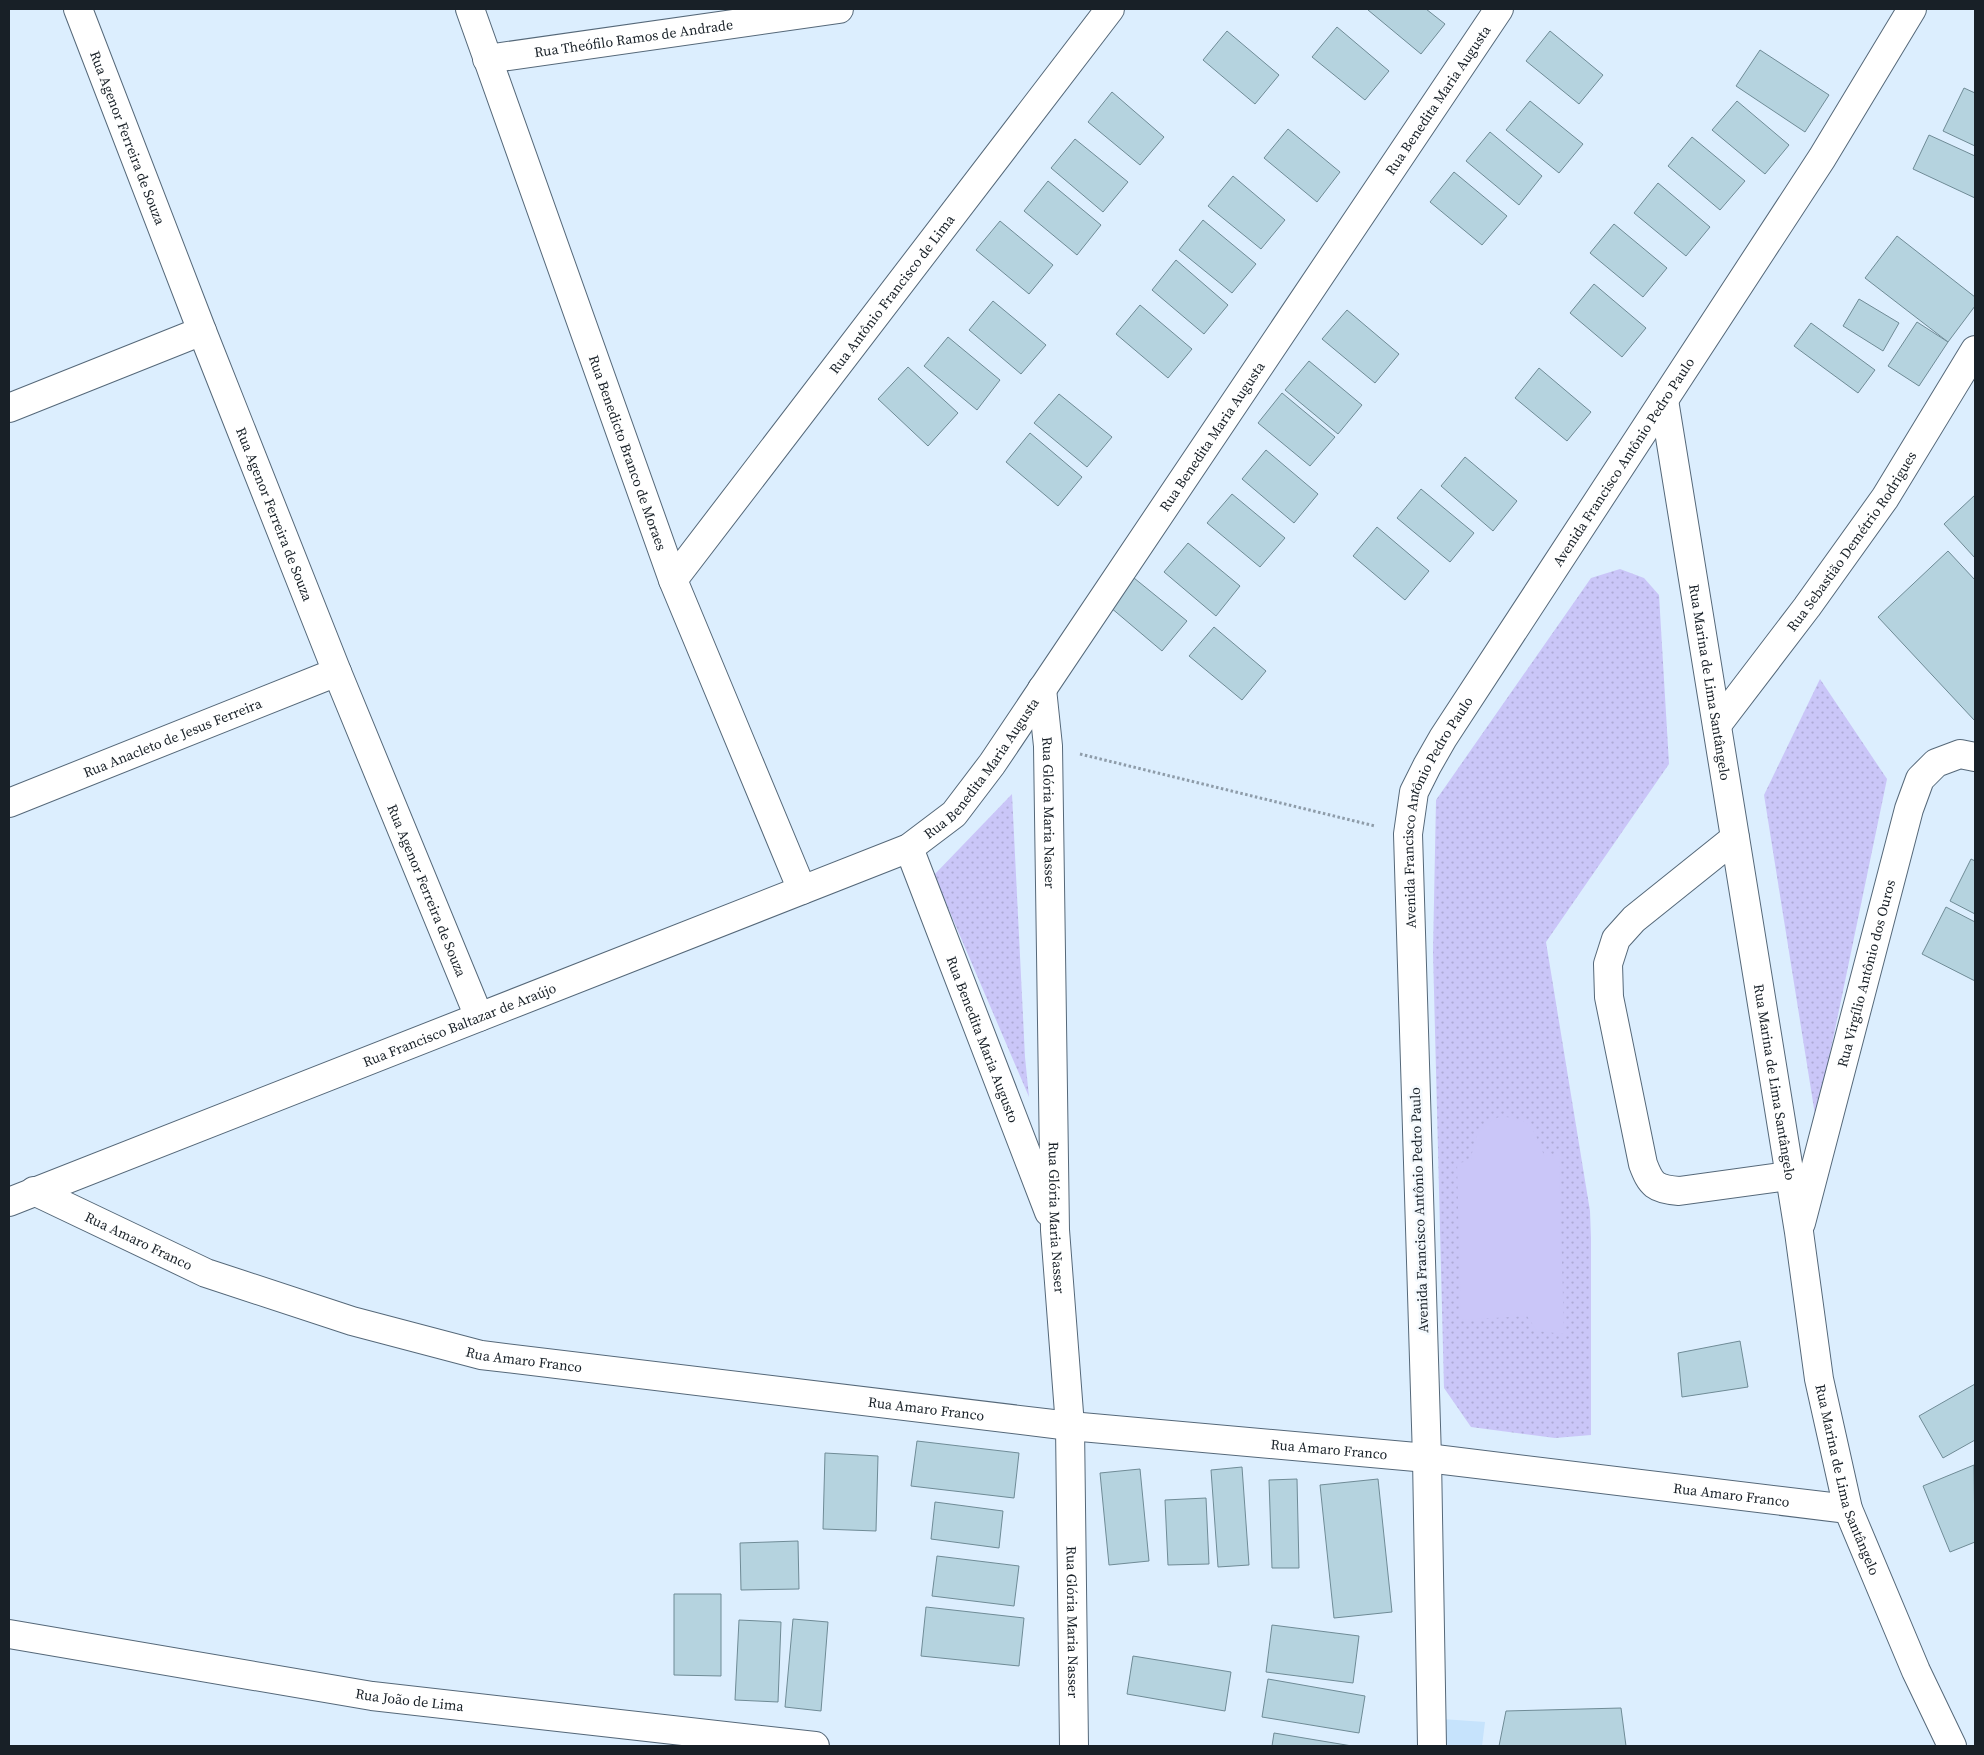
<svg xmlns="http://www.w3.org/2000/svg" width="1984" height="1755" font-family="'Source Serif 4',serif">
<defs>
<pattern id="green-dots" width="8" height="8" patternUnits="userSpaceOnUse" patternTransform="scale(1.25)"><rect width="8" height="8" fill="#cac6f8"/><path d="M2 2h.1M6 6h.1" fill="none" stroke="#adaad5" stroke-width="1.8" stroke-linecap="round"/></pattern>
</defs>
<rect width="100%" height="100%" fill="#dceefe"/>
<polygon fill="#c6e3fc" points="1442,1719 1485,1722 1482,1746 1447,1746"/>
<g fill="url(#green-dots)">
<polygon points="1620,569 1644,578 1659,595 1669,764 1546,942 1590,1211 1591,1238 1591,1435 1555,1438 1471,1427 1444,1388 1433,952 1436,800 1591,578"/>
<polygon points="1820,679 1887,779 1816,1121 1764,795"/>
<polygon points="1012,794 1025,1057 1029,1097 934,875"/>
</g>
<path fill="#cac6f8" d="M1499,1117C1531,1117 1533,1128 1544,1155L1559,1156L1564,1334L1537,1331L1527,1316L1461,1320L1457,1163L1471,1161C1474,1139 1477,1126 1499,1117Z"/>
<g fill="#b5d3df" stroke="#6f8b96">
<polygon points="1369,9 1426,9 1445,24 1421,54 1368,10"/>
<polygon points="1337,27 1389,71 1365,100 1312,57"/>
<polygon points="1227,31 1279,75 1255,104 1203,60"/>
<polygon points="1550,31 1603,75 1579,104 1526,61"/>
<polygon points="1760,50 1829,95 1805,132 1736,86"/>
<polygon points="1964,88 1975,93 1975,146 1943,131"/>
<polygon points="1112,92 1164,137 1140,165 1088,122"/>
<polygon points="1530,101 1583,144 1559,173 1506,130"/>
<polygon points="1737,101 1789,145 1765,174 1712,130"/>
<polygon points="1288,129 1340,172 1317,202 1264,158"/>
<polygon points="1490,132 1542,176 1519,205 1466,161"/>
<polygon points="1929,135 1975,156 1975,198 1913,169"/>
<polygon points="1692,137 1745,181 1720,210 1668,166"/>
<polygon points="1075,139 1128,182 1103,212 1051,168"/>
<polygon points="1454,172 1507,216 1482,245 1430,202"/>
<polygon points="1233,176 1285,220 1261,249 1208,206"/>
<polygon points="1048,181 1101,225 1077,255 1024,211"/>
<polygon points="1658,183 1710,227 1686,256 1634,213"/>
<polygon points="1203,220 1256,264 1232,293 1179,250"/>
<polygon points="1000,221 1053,265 1029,294 976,250"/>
<polygon points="1614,224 1667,268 1643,297 1590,253"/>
<polygon points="1897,236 1975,297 1975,306 1948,342 1865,278"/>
<polygon points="1176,260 1228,305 1204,334 1152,290"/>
<polygon points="1594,284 1646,328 1622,357 1570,313"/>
<polygon points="1859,299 1899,323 1883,351 1843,326"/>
<polygon points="993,301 1046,345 1021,374 969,330"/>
<polygon points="1140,305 1192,349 1168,378 1116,334"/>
<polygon points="1347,310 1399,354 1375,383 1322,339"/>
<polygon points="1917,322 1948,342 1919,386 1888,366"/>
<polygon points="1811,323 1875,370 1858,393 1794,346"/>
<polygon points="948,337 1000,380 977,410 924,366"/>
<polygon points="1309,361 1362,405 1338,434 1285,390"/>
<polygon points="908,367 958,413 928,446 878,399"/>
<polygon points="1539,368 1591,412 1567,441 1515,398"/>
<polygon points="1282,393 1335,437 1310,466 1258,423"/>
<polygon points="1059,394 1112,437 1087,467 1034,423"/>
<polygon points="1030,433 1082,477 1058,506 1006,462"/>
<polygon points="1266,450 1318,494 1294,523 1242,479"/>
<polygon points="1465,457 1517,501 1493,531 1441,486"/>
<polygon points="1421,489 1474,533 1450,562 1397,518"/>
<polygon points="1232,494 1285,538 1260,567 1207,523"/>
<polygon points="1975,495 1975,558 1944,524"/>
<polygon points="1377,527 1429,571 1405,600 1353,556"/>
<polygon points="1188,543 1240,586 1216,616 1164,572"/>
<polygon points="1948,551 1975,580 1975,721 1878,617"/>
<polygon points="1134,578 1187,621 1162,651 1110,607"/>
<polygon points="1214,627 1266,671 1242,700 1189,656"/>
<polygon points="1971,859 1975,861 1975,914 1950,901"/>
<polygon points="1946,907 1975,922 1975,981 1922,954"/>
<polygon points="1740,1341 1748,1387 1682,1397 1678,1353"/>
<polygon points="1975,1384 1975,1440 1943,1458 1919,1416"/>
<polygon points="917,1441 1019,1453 1014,1498 911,1486"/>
<polygon points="825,1453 878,1456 876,1531 823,1529"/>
<polygon points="1974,1465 1975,1542 1950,1552 1923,1486"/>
<polygon points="1242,1467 1249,1565 1218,1567 1211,1470"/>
<polygon points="1140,1469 1149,1561 1109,1565 1100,1473"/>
<polygon points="1297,1479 1299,1568 1272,1568 1269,1480"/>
<polygon points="1378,1479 1392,1612 1334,1618 1320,1485"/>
<polygon points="1206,1498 1209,1564 1168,1565 1165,1500"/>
<polygon points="935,1502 1003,1511 999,1548 931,1539"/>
<polygon points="798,1541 799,1589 741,1590 740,1543"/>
<polygon points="937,1556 1019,1566 1014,1606 932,1596"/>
<polygon points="674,1594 721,1594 721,1676 674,1675"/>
<polygon points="926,1607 1024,1618 1019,1666 921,1656"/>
<polygon points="793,1619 828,1622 821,1711 785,1707"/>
<polygon points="739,1620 781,1622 778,1702 735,1700"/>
<polygon points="1272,1625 1359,1636 1353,1683 1266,1672"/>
<polygon points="1133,1656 1231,1672 1225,1711 1127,1694"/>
<polygon points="1268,1679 1365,1696 1359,1733 1262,1717"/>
<polygon points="1621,1708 1626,1746 1499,1746 1506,1711"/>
<polygon points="1274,1733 1352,1746 1272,1746"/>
</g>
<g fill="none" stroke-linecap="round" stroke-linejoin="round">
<defs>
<g id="minor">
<path id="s1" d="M78,9L202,331L337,672L479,1017"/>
<path id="s2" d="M470,9L673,580L802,890"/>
<path id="s3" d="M487,59L839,9"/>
<path id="s4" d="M1664,400L1799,1232L1819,1379L1848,1509L1916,1671L1952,1746"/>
<polyline points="9,408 202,331"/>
<path id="s5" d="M673,580L1110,9"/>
<path id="s6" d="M1042,689L1048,746L1055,1230L1070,1426L1074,1746"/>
<path id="s7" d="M1717,725L1807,607L1885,498L1975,350"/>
<path id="s8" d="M9,803L337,672"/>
<path d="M1735,838L1634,919L1616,939L1608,964L1609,997L1643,1164C1651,1185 1655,1189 1679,1191L1789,1176"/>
<path id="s9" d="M909,848L1049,1212"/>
<path id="s10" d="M34,1191L206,1273L352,1321L481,1355L1070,1426L1427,1458L1848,1509"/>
<path id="s11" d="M9,1202L909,848L954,814L992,764L1499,9"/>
<path id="s12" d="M1801,1223L1909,809L1920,779L1936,763L1960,754L1975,757"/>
<path id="s13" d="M9,1634L372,1696L815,1746"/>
<path id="s14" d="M1432,1746L1427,1458L1408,834L1414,792L1427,766L1443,738L1822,158L1912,9"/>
</g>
</defs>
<use href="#minor" stroke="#556879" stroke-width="30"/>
<polyline stroke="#8e9ca9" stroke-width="3" stroke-dasharray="2.5 2.5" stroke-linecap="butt" points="1080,754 1375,826"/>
<use href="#minor" stroke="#fff" stroke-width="28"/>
</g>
<g text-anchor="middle" stroke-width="5" stroke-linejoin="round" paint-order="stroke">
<g font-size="14" fill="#182027" stroke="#f4f9fd">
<text dy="5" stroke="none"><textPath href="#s3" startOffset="148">Rua Theófilo Ramos de Andrade</textPath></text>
<text dy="5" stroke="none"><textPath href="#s11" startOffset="1886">Rua Benedita Maria Augusta</textPath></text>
<text dy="5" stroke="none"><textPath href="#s1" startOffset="138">Rua Agenor Ferreira de Souza</textPath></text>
<text dy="5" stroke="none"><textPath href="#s5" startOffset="360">Rua Antônio Francisco de Lima</textPath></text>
<text dy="5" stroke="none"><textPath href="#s11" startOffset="1481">Rua Benedita Maria Augusta</textPath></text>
<text dy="5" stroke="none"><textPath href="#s2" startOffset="471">Rua Benedicto Branco de Moraes</textPath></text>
<text dy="5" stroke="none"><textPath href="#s14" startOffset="1346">Avenida Francisco Antônio Pedro Paulo</textPath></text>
<text dy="5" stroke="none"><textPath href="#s1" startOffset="542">Rua Agenor Ferreira de Souza</textPath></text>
<text dy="5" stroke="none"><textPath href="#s7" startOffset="228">Rua Sebastião Demétrio Rodrigues</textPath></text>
<text dy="5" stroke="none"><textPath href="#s4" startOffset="286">Rua Marina de Lima Santângelo</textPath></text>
<text dy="5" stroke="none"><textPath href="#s8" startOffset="176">Rua Anacleto de Jesus Ferreira</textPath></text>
<text dy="5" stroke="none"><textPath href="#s11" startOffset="1076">Rua Benedita Maria Augusta</textPath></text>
<text dy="5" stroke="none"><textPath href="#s6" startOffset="124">Rua Glória Maria Nasser</textPath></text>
<text dy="5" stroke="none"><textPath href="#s14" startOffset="941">Avenida Francisco Antônio Pedro Paulo</textPath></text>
<text dy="5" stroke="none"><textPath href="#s1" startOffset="948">Rua Agenor Ferreira de Souza</textPath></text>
<text dy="5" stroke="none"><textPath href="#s12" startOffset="258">Rua Virgílio Antônio dos Ouros</textPath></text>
<text dy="5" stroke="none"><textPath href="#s11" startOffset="484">Rua Francisco Baltazar de Araújo</textPath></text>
<text dy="5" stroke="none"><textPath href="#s9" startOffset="205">Rua Benedita Maria Augusto</textPath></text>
<text dy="5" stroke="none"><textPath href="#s4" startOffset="691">Rua Marina de Lima Santângelo</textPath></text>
<text transform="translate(1419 1210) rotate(-92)" y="5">Avenida Francisco Antônio Pedro Paulo</text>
<text dy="5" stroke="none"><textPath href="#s6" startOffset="529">Rua Glória Maria Nasser</textPath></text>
<text dy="5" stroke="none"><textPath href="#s10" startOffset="116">Rua Amaro Franco</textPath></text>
<text dy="5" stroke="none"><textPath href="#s10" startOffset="521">Rua Amaro Franco</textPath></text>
<text dy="5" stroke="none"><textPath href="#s10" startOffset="926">Rua Amaro Franco</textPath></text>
<text dy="5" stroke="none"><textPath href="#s10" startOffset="1331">Rua Amaro Franco</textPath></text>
<text dy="5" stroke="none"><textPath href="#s4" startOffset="1096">Rua Marina de Lima Santângelo</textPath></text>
<text dy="5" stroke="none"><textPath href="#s10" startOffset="1736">Rua Amaro Franco</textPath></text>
<text dy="5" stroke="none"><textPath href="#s6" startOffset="934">Rua Glória Maria Nasser</textPath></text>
<text dy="5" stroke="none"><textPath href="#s13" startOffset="406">Rua João de Lima</textPath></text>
</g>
</g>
<rect width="1984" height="1755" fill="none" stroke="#182027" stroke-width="20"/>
</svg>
